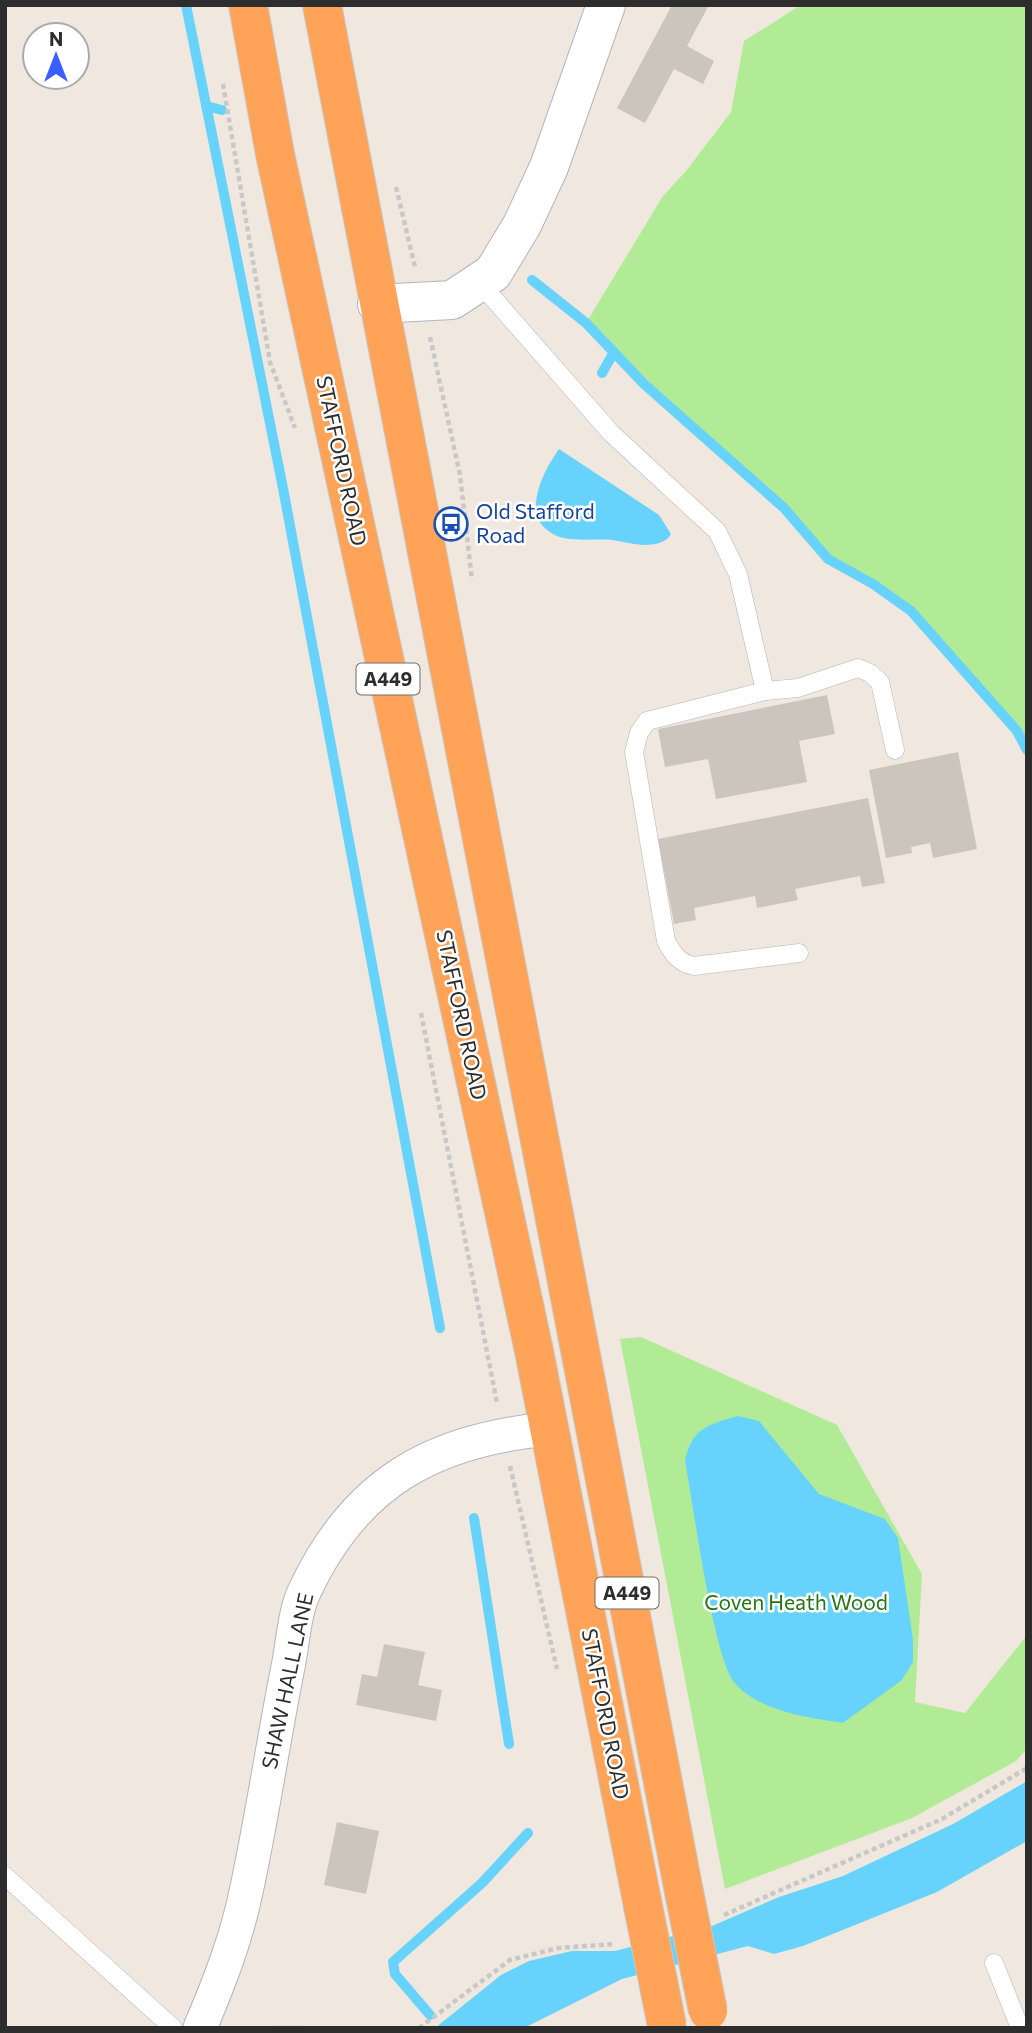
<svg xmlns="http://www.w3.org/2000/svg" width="1032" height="2033" font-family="Commissioner,sans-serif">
<rect width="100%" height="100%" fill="#f0e8de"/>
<g fill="#b2eb95">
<polygon points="801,5 1027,5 1027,750 1017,731 911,611 873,584 828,559 784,508 644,384 586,323 663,196 686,171 731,112 744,41"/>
<polygon points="641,1337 837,1425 922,1574 915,1702 965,1713 1027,1635 1027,1749 1016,1761 912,1818 725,1889 620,1339"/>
</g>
<g fill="#67d3fc">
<path d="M559,449L659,515L671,534C668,539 665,541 659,543C642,548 628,542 612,540C594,538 569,543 553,534C519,516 544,470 559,449Z"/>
<path d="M738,1416L759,1421L819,1494L885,1519L898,1538L913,1639V1662L902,1680L843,1723C809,1718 757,1711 734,1682C713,1655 693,1503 685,1461C692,1427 708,1425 738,1416Z"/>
<polygon points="1027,1781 1027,1841 937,1892 803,1946 774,1954 748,1946 622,1979 524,2028 435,2028 501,1975 529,1961 572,1951 615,1951 712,1926 779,1897 843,1876 953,1824"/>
</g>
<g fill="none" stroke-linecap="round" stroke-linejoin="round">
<g stroke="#67d3fc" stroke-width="10">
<polyline points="186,5 282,483 440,1328"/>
<polyline points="206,106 222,110"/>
<polyline points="532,280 586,323 644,384 784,508 828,559 873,584 911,611 1017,731 1027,750"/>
<polyline points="602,373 614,352"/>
<polyline points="474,1518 509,1744"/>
<polyline points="430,2015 395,1974 393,1962 482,1883 528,1833"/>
</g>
</g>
<g fill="#cbc5bd">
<polygon points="672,5 709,5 687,46 714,61 703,84 674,69 645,123 617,108"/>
<polygon points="827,695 835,734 799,741 807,782 716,799 708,759 665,767 658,729"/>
<polygon points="958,752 977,849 933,858 930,843 911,847 912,853 886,858 869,770"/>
<polygon points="868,798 885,883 862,887 860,876 795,889 798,900 757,908 755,896 694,908 696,920 674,924 658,839"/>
<polygon points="384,1644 425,1652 418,1685 442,1690 436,1721 356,1705 362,1674 377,1677"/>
<polygon points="337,1822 379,1831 366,1894 324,1885"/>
</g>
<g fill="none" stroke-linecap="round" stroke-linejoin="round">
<defs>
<g id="lane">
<polyline points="479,282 611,433 717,531 738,574 765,691 798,688 858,668 870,673 880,682 895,750"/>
<path d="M765,691L647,721L639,733L634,752L666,941C673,954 679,963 694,966L799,953"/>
<polyline points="5,1876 173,2028"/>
<polyline points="994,1963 1020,2028"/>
</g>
<path id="street" d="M200,2028C219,1983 236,1940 246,1892C262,1818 273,1742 288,1667C293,1643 294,1612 305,1590C356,1482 433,1440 548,1429"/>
<polyline id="secondary" points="377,304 452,300 493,273 522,225 549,167 606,5"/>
<g id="highway">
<polyline points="248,5 275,154 534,1351 643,1906"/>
<polyline points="322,5 684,1892"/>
</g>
</defs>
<use href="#lane" stroke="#b2b4c2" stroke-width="19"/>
<use href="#street" stroke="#b2b4c2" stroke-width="35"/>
<use href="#secondary" stroke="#b2b4c2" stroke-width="40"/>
<use href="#highway" stroke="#c8c8c8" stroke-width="40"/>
<g stroke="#c8c8c8" stroke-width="4.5" stroke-dasharray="5 3.5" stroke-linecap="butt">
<polyline points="223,84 270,362 295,428"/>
<polyline points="396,187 415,267"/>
<polyline points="430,337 460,475 472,580"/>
<polyline points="421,1013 497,1403"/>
<polyline points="510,1466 557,1669"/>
<polyline points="724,1915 942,1819 1027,1768"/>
<polyline points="273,2028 308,2028"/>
<polyline points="419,2028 510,1960 558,1948 615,1944"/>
</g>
<use href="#lane" stroke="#fff" stroke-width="18"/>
<use href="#street" stroke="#fff" stroke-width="33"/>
<use href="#secondary" stroke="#fff" stroke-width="38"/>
<use href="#highway" stroke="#ffa359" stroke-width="38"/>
<defs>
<g id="highway-bridge">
<polyline points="684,1892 708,2011"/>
<polyline points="643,1906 667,2026"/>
</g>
</defs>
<use href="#highway-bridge" stroke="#c8c8c8" stroke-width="40" stroke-linecap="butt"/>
<use href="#highway-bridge" stroke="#ffa359" stroke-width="38"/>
</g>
<defs>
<symbol id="bus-ring" viewBox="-11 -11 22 22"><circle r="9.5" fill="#fff" stroke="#1a4fb4" stroke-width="1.5"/><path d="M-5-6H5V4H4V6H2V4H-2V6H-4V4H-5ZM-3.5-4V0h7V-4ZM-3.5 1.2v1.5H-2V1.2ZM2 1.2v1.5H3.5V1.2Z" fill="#1a4fb4"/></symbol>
</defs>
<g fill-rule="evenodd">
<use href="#bus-ring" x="432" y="505" width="38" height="38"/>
</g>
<g text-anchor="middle" stroke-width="5" stroke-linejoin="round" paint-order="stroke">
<g fill="#fff" stroke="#6c6c6c" stroke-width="2">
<rect x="356.5" y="663.5" width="63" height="31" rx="5"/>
<rect x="595.5" y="1577.5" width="63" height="31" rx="5"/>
</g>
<g font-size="19" font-weight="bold" fill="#2d2d2d">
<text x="388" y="686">A449</text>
<text x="627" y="1600">A449</text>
</g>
<g font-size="21" fill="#2d2d2d" stroke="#fff">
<text transform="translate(341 461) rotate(78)" y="7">STAFFORD ROAD</text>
<text transform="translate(461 1015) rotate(78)" y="7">STAFFORD ROAD</text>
<text transform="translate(288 1681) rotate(-78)" y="7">SHAW HALL LANE</text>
<text transform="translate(605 1714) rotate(79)" y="7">STAFFORD ROAD</text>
</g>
<g font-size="21" fill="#164399" stroke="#fff" text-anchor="start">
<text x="476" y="519">Old Stafford<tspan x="476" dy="24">Road</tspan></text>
</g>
<g font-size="21" fill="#267413" stroke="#fff">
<text x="796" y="1610">Coven Heath Wood</text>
</g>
</g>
<rect width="1032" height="2033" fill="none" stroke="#2d2d2d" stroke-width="14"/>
<g transform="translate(56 56)"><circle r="33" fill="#ffffff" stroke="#ababab" stroke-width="2"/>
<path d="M0-5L12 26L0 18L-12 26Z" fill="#3b5eff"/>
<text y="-10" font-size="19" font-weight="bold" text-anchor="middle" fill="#2d2d2d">N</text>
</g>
</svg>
